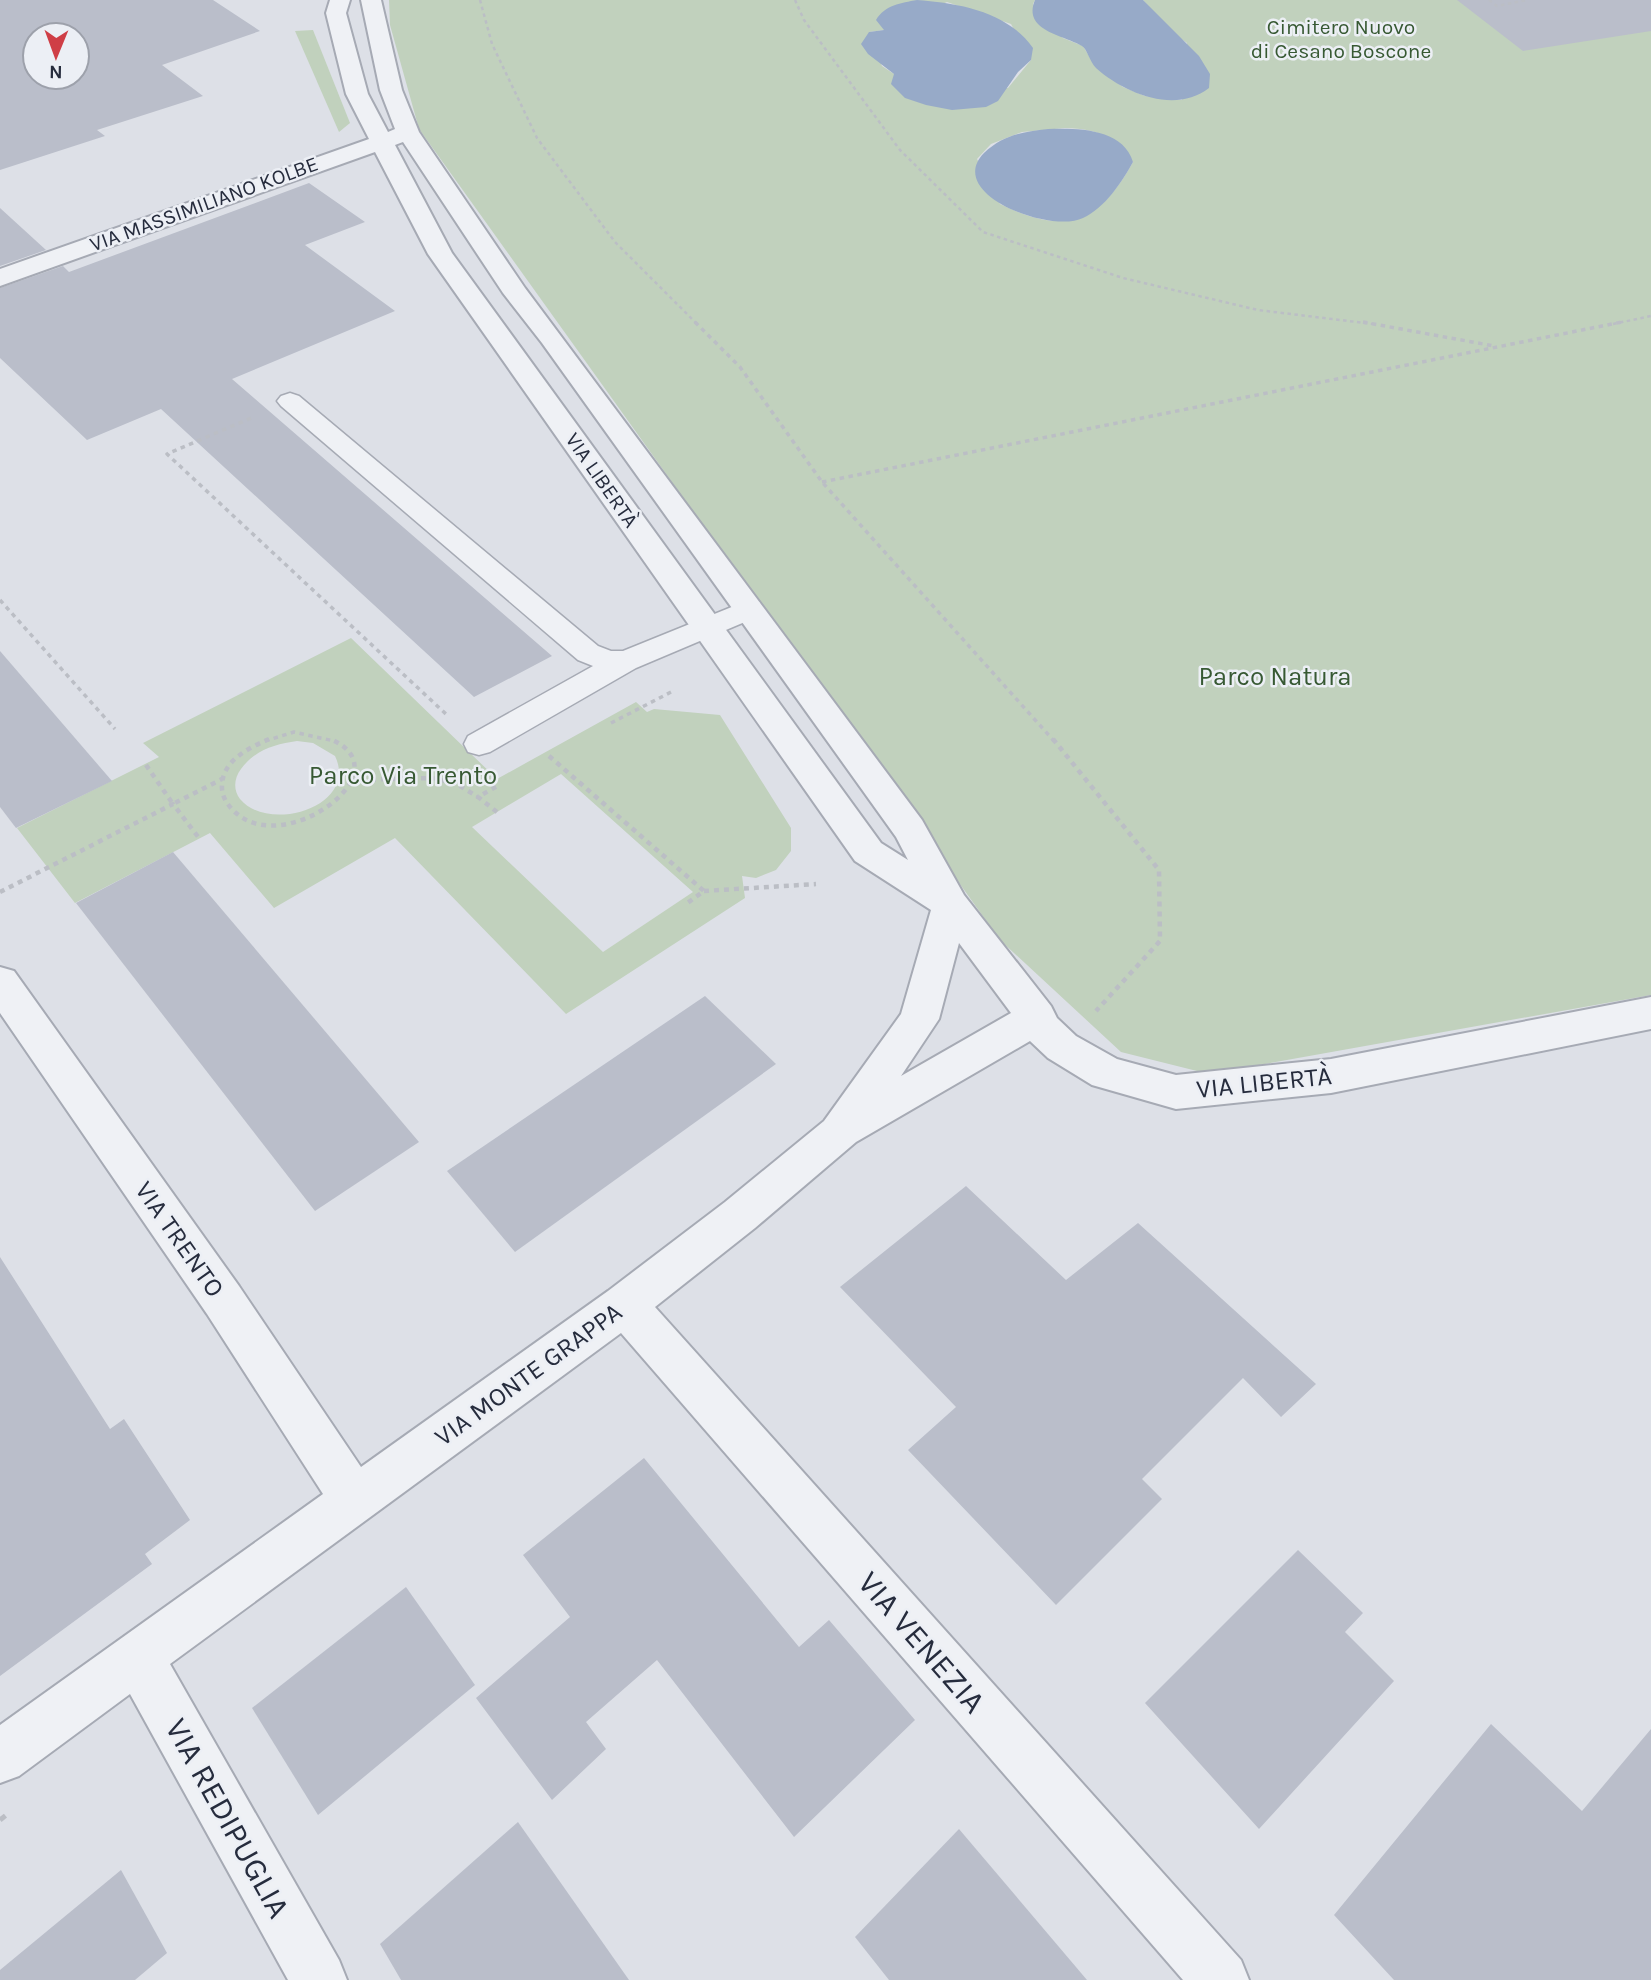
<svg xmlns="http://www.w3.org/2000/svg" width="1651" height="1980" font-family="Karla,sans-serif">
<rect width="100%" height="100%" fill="#dde0e7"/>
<g fill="#c1d1bd" fill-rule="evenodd">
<path d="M389,0H1035L1033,4L1063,38L1083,46L1095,66L1123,87L1145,96L1182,100L1187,43L1170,31L1143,0H1651V995L1209,1074L1121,1052L1000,940L419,129L390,25ZM947,2L1011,24L1031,60L1008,88L894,74L882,66L869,32L884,30ZM1065,128C1101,129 1111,137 1133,162C1098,225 1064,235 1000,204L977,159L991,144L1022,132Z"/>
<polygon points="313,30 350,123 339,132 295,31"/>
<path d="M351,638L497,779L636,702L647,712L654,709L720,715L791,828V851L776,870L756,878L742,876L745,898L566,1014L395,838L274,908L210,833L75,903L17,828L159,757L143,743ZM297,741L313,743L335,756C359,806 269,834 240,799C233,790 234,778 241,769C255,750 275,744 297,741ZM561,774L693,892L603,952L472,827Z"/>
</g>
<g fill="#97aac8">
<path d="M917,0C959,3 1008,12 1033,48L1031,60L1018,72L998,101L986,107L952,110L926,105L905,98L891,84L894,74L868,54L861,44L869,32L884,30L876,20C885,5 901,3 917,0Z"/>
<path d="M1035,0H1143L1199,56L1210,74L1209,88C1176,114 1125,94 1096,68C1090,62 1087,49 1082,46C1064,35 1022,31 1035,0Z"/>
<path d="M1048,129C1077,128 1123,128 1133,162C1122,182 1105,208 1083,218C1051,234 944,194 984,153C1003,135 1022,132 1048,129Z"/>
</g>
<g fill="#babeca" fill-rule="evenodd">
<path d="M0,0H213L260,31L162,65L203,96L97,130L105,136L0,170ZM35,35H77V77H35Z"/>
<polygon points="1457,0 1651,0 1651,31 1523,51"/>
<polygon points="309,183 365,222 305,245 395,311 232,379 552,656 474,697 161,409 87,440 0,358 0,288 63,266 69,272"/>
<polygon points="0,208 46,250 0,266"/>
<polygon points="0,651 112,781 16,828 0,807"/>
<polygon points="173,852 419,1142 315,1211 76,903"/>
<polygon points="705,996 776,1064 515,1252 447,1171"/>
<polygon points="966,1186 1066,1280 1138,1223 1316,1384 1281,1417 1243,1378 1142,1479 1162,1499 1056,1605 908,1450 956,1407 840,1287"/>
<polygon points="0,1257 110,1429 124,1419 190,1520 145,1554 152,1564 0,1676"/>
<polygon points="644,1458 799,1647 829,1620 915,1720 794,1837 657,1660 586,1722 606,1749 552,1800 476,1698 570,1617 523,1555"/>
<polygon points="1298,1550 1363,1613 1345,1632 1394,1681 1259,1829 1145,1703"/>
<polygon points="406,1587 475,1685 318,1815 252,1708"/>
<polygon points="1491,1724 1582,1811 1651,1729 1651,1980 1394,1980 1334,1915"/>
<polygon points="518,1822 629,1980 401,1980 380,1944"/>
<polygon points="959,1829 1087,1980 889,1980 855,1937"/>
<polygon points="121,1870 167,1953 135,1980 0,1980 0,1970"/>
</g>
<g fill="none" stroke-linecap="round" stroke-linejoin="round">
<defs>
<polygon id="service" points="290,393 299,396 598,646 611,651 623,651 749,600 759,602 763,609 759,616 636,668 490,752 479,755 468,752 464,744 468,736 593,666 578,660 281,406 277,401 281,396"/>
<path id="minor" d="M330,0H350L346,13L368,94L388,132L395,129L380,90L361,0H381L402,90L419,132L525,288L922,820L964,895L1051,1006L1057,1018L1076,1036L1117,1059L1176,1075L1331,1059L1651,997V1029L1331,1093L1176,1109L1092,1085L1048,1058L1030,1041L856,1142L755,1228L655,1307L1241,1960L1249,1980H1183L621,1333L170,1664L339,1960L347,1980H288L130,1694L19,1776L0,1783V1725L323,1494L207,1314L0,1013V967L14,971L239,1286L361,1467L608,1291L725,1202L824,1121L901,1014L931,910L855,861L428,254L375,152L0,286V269L369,139L346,94L326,13ZM403,142L503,293L542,343L896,837L908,860L881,843L452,253L395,145ZM959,943L1011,1013L901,1076L939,1019Z"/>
</defs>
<use href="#service" stroke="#a6aab4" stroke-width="3"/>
<use href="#minor" stroke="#a6aab4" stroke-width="4"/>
<g stroke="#bbbec5" stroke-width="2.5" stroke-dasharray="3.5 3.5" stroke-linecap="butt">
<polyline points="480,0 492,44 537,138 615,242 697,324"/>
<polyline points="795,0 804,20 900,150 983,232 1123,278 1258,310 1373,324"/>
<polyline points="1489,0 1497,6 1527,0"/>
<polyline points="1613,324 1651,316"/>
</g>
<g stroke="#bbbec5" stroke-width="3.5" stroke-dasharray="4.5 4.5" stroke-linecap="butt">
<polyline points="695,322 740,367 822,482 1054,741"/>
<polyline points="1363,322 1494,346"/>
<polyline points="251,418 167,454 447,715"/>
<polyline points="822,482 1622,322"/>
<polyline points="0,600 115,729"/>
<polyline points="611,723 675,690"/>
<polyline points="265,741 294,732 334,741"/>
</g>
<g stroke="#bbbec5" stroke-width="4.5" stroke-dasharray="5 5" stroke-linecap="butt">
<path d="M269,739C249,748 223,760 222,785C221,796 228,806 236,813C286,858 406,770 330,739"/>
<polyline points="1053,739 1159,870 1160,941 1096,1011"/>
<polyline points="549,756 704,891 686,904"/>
<polyline points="146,765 173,804 222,779"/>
<polyline points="351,780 432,778 455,783 478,797"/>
<polyline points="497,812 478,797 499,785"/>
<polyline points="704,891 816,884"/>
<polyline points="0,892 173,804 199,838"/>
</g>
<polyline stroke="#bbbec5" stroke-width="5" stroke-dasharray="7 7" stroke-linecap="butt" points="0,1820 10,1812"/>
<use href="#service" fill="#eff1f5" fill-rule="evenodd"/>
<use href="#minor" fill="#eff1f5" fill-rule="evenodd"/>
</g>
<g text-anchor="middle" stroke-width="5" stroke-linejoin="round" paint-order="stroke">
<g font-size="21" fill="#375933" stroke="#eceff5">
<text x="1341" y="34">Cimitero Nuovo<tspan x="1341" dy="24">di Cesano Boscone</tspan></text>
</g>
<g font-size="21" fill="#262c3d" stroke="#eceff5">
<text transform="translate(204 204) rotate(-20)" y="7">VIA MASSIMILIANO KOLBE</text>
<text transform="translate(602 480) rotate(55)" y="7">VIA LIBERTÀ</text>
</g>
<g font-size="26" fill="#375933" stroke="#eceff5">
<text x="1275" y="685">Parco Natura</text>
<text x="403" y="784">Parco Via Trento</text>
</g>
<g font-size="26" fill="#262c3d" stroke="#eceff5">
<text transform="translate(1264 1082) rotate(-6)" y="9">VIA LIBERTÀ</text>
<text transform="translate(180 1239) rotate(55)" y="9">VIA TRENTO</text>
<text transform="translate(528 1374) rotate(-36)" y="9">VIA MONTE GRAPPA</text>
</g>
<g font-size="32" fill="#262c3d" stroke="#eceff5">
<text transform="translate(922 1642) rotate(49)" y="11">VIA VENEZIA</text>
<text transform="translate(228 1818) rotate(61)" y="11">VIA REDIPUGLIA</text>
</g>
</g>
<g transform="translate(56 56) rotate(181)"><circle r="33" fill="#eceff5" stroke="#9da1ab" stroke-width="2"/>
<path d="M0-5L12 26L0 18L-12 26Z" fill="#cf3e46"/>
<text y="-10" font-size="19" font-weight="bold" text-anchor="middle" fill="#262c3d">N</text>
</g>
</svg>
